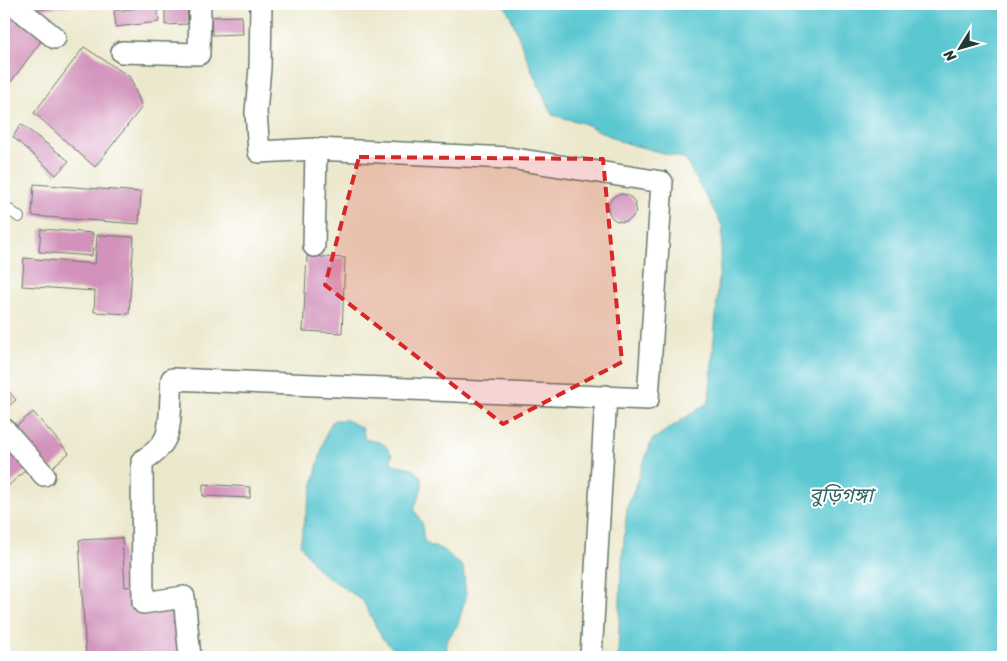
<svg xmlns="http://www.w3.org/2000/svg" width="1007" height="661" font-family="Sriracha,'Noto Sans Bengali',sans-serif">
<rect width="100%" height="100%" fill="#fff"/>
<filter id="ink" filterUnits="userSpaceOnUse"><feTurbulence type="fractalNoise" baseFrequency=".02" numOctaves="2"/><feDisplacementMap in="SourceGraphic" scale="10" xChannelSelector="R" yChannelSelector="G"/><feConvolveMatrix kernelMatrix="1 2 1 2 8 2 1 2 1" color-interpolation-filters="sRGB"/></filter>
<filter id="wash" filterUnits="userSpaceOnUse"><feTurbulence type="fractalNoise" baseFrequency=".0096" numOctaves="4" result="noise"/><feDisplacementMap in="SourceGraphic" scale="20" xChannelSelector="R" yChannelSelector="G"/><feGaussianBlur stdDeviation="1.12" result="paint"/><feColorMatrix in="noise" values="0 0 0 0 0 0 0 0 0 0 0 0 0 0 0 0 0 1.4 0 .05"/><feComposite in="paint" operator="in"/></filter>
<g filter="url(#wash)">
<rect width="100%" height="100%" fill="#ece8cd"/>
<g fill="#5ac7d1" stroke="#3c8282">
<polygon points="504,4 1003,4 1003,657 618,657 621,573 627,508 652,440 709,402 723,227 685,159 622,142 583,123 552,115 532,71 510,15"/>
<path d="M334,420H347L362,428L365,439C380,443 383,440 392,455L391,463C396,465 401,465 407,467C431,475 421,491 414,509L423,525V539L429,545L444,550L463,567L466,596L458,624L448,639L445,657H402L382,638L363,601L317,569L300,544C305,515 312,488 319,460C323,447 325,430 334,420Z"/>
</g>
<g id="blocks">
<g fill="#d292bb">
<polygon points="23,4 76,4 76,5 26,11"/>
<polygon points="165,4 187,4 188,24 165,25"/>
<polygon points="4,6 45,36 4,91"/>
<polygon points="157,6 159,22 116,27 114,11"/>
<polygon points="242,16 243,34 212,35 211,17"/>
<polygon points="84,47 130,77 142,107 95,167 34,113"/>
<polygon points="21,124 69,161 56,175 13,137"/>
<polygon points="34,184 141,192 139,224 32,216"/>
<circle cx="622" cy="208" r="14"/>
<polygon points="41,229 93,233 92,256 39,252"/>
<polygon points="97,235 134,237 129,314 94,312 95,291 22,286 24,258 95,264"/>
<polygon points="307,256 345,258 342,333 303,331"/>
<polygon points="4,385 16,400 4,410"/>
<polygon points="33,412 69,453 50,469 14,428"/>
<polygon points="4,434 31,465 6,488 4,486"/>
<polygon points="203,484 250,487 250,498 203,496"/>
<polygon points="122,538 125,587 140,586 176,605 194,653 176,654 176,657 86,657 79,540"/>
</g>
</g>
</g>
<g filter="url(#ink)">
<use href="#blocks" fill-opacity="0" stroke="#67796a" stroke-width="1"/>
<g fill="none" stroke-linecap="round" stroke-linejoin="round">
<defs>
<polyline id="lane" points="4,206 19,217"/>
<g id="street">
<polyline points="13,4 55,38"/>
<polyline points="122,52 199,54 200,4"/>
<polyline points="314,246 316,149"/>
<polyline points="4,429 44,475"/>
<path d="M190,657L184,597L143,603L142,461C151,455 160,449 165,439C172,427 170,394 172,379L648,399L662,182L509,158L316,149L259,152L256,112L260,68L261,4"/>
<polyline points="591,657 606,396"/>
</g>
</defs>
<use href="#lane" stroke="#67796a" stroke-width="12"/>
<use href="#street" stroke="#67796a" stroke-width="24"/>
<use href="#lane" stroke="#fff" stroke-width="10"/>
<use href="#street" stroke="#fff" stroke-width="21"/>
</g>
</g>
<path fill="#d62828" fill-opacity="0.2" stroke="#d62828" stroke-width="4" stroke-dasharray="10 6" stroke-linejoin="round" d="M359,157L603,159L622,362L503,424L325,285Z"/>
<g text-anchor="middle" stroke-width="4" stroke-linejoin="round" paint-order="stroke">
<g font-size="20" font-style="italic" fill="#316663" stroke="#fff">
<text x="841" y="502">বুড়িগঙ্গা</text>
</g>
</g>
<rect width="1007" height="661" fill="none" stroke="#fff" stroke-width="20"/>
<g transform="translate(960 48) rotate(233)" stroke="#ffffff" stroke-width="4" paint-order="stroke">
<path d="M0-4L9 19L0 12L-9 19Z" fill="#1f3d34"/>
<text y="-8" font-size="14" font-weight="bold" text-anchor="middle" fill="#1f3d34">N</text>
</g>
</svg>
